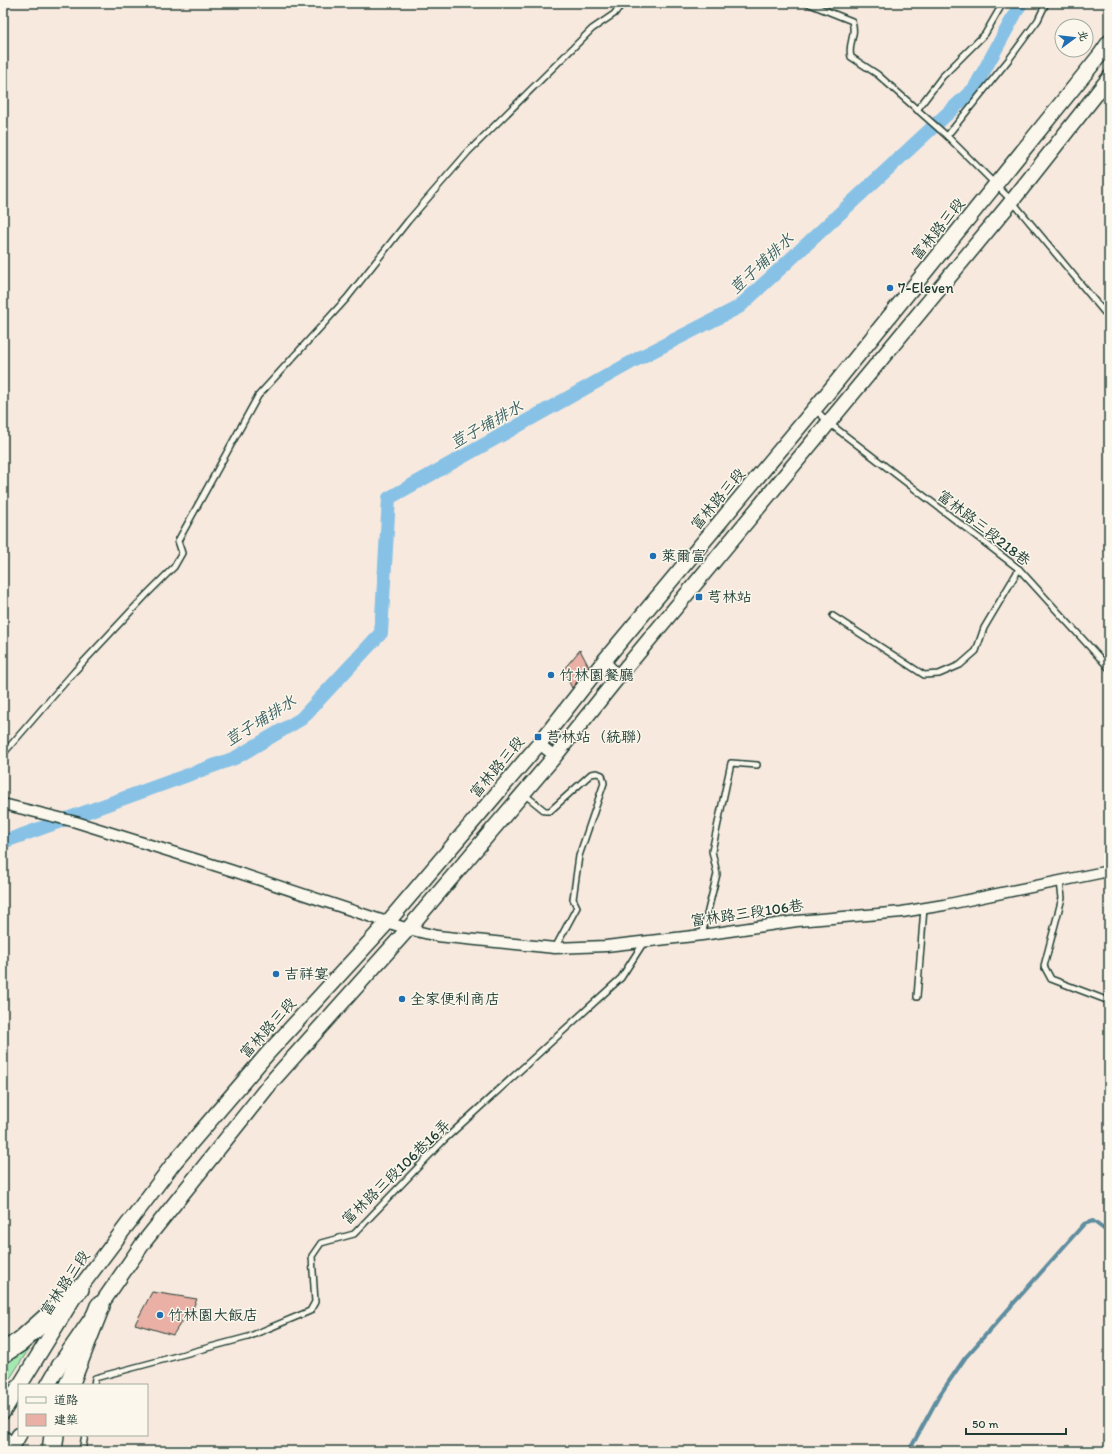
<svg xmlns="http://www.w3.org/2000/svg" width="1112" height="1454" font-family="Itim,'LXGW WenKai TC',sans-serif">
<rect width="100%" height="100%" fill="#f8e9de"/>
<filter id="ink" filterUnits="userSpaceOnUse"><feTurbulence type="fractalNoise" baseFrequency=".025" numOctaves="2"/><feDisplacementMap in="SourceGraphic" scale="8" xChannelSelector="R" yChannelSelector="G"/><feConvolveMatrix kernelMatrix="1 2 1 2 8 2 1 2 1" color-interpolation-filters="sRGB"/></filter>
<g filter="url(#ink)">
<polygon fill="#a6e8b1" stroke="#629272" points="29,1349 3,1389 3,1365"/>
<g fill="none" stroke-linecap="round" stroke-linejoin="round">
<polyline stroke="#5d8d9f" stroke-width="4" points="909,1451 939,1396 965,1358 1084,1224 1093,1221 1109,1233"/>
<polyline stroke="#87c2e6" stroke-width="14" points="3,842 235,758 301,719 381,633 389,498 639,358 739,307 974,89 1021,3"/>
</g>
<g fill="#eab0a5" stroke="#1f3d34">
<polygon points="580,650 589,667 572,688 563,670"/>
<polygon points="152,1292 197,1299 192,1310 189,1310 173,1335 135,1324"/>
</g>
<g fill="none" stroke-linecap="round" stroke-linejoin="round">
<defs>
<g id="service">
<path d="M807,3L852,21C857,37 847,43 851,57L877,74L947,136L1012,201L1109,318"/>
<polyline points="917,110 942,77 985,34 1003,3"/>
<polyline points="947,136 1010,58 1038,20 1046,3"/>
<polyline points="815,409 829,423 1019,569 1109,668"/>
<polyline points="833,616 924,675 939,674 960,665 976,651 984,628 1019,569"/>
<polyline points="3,754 74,672 147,594 174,567 182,553 178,541 258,396 347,298 408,221 468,152 592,29 614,14 623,3"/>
<polyline points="524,794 545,811 550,811 591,774 597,773 602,775 604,783 579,856 573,899 577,907 555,948"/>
<polyline points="1060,882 1062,898 1044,966 1051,979 1109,1001"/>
<polyline points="702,935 717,874 712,851 731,763 757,765"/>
<polyline points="917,997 924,908"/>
<polyline points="94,1385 95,1378 248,1337 310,1311 315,1302 312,1256 321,1243 354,1234 444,1140 621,978 644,942"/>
<polyline points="82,1451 85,1435"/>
</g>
<g id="minor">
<polyline points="604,661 619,676"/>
<polyline points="539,744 555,756"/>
<polyline points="3,804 76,822 230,870 408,929 437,936 555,948 606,946 702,935 797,921 902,912 944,905 1109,871"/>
</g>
<g id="secondary">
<polyline points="20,1385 79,1289 173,1164 268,1053 387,923 539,744 604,661 826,395 1100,55 1109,42"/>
<polyline points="48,1385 60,1364 144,1242 274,1079 408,929 555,756 619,676 1012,201 1109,78"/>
<polyline points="3,1412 19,1386"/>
<polyline points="10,1451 19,1435"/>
</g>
<g id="motorway">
<polyline points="3,1353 21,1341 79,1289"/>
<polyline points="69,1385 100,1306"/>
<polyline points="3,1441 11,1449"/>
<polyline points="52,1451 54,1435"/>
</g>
</defs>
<use href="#service" stroke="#1f3d34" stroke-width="8"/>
<use href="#minor" stroke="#1f3d34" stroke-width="13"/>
<use href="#secondary" stroke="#1f3d34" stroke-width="17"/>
<use href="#motorway" stroke="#1f3d34" stroke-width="22"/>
<use href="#service" stroke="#fbf7ec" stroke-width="5"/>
<use href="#minor" stroke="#fbf7ec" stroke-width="10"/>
<use href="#secondary" stroke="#fbf7ec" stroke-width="14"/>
<use href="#motorway" stroke="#fbf7ec" stroke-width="19"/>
</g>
</g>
<g fill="#1f6fb2" stroke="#fbf7ec" stroke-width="1.5">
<circle cx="890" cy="288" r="4"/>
<circle cx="653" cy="556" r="4"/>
<rect x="695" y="593" width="8" height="8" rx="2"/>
<circle cx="551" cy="675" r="4"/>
<rect x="534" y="733" width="8" height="8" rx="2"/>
<circle cx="276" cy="974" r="4"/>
<circle cx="402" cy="999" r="4"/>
<circle cx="160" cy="1315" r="4"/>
</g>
<g text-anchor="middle" stroke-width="3" stroke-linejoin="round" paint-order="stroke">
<g font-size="15" fill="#1f3d34" stroke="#fbf7ec">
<text transform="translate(938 229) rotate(-51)" y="5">富林路三段</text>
<text transform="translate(718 499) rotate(-50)" y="5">富林路三段</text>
<text transform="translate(984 528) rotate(38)" y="5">富林路三段218巷</text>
<text transform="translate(497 767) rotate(-50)" y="5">富林路三段</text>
<text transform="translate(747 913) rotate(-8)" y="5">富林路三段106巷</text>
<text transform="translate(268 1028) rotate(-48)" y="5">富林路三段</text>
<text transform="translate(396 1172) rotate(-44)" y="5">富林路三段106巷16弄</text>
<text transform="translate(65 1283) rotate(-56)" y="5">富林路三段</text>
</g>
<g font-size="15" fill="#1f3d34" stroke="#fbf7ec" text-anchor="start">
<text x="898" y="293">7-Eleven</text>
<text x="661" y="561">萊爾富</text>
<text x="707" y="602">芎林站</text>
<text x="559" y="680">竹林園餐廳</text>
<text x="546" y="742">芎林站（統聯）</text>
<text x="284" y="979">吉祥宴</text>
<text x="410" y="1004">全家便利商店</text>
<text x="168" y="1320">竹林園大飯店</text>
</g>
<g font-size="16" font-style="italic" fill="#395e60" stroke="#fbf7ec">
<text transform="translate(761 263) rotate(-43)" y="6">荳子埔排水</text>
<text transform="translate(486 424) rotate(-29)" y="6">荳子埔排水</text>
<text transform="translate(260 720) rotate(-32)" y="6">荳子埔排水</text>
</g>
</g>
<rect width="1112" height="1454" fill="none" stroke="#fbf7ec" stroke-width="16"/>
<rect x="8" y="8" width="1096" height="1438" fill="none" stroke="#1f3d34" stroke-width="1.5" filter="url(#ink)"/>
<rect x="18" y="1384" width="130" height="52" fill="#fbf7ec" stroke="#a3ada2"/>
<rect x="26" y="1397" width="20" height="6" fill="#fbf7ec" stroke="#a3ada2"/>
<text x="54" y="1404" font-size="12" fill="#1f3d34">道路</text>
<rect x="26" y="1414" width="20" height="12" fill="#eab0a5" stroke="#a3ada2"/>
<text x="54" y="1424" font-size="12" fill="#1f3d34">建築</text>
<g transform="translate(1074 38) rotate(75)"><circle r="19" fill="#fbf7ec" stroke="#a3ada2"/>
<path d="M0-3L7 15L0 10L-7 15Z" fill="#1f6fb2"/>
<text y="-6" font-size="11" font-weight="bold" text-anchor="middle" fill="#1f3d34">北</text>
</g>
<path d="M966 1428v6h100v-6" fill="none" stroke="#1f3d34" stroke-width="2"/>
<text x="972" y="1428" font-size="12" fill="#1f3d34" stroke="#fbf7ec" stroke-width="3" paint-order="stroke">50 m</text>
</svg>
